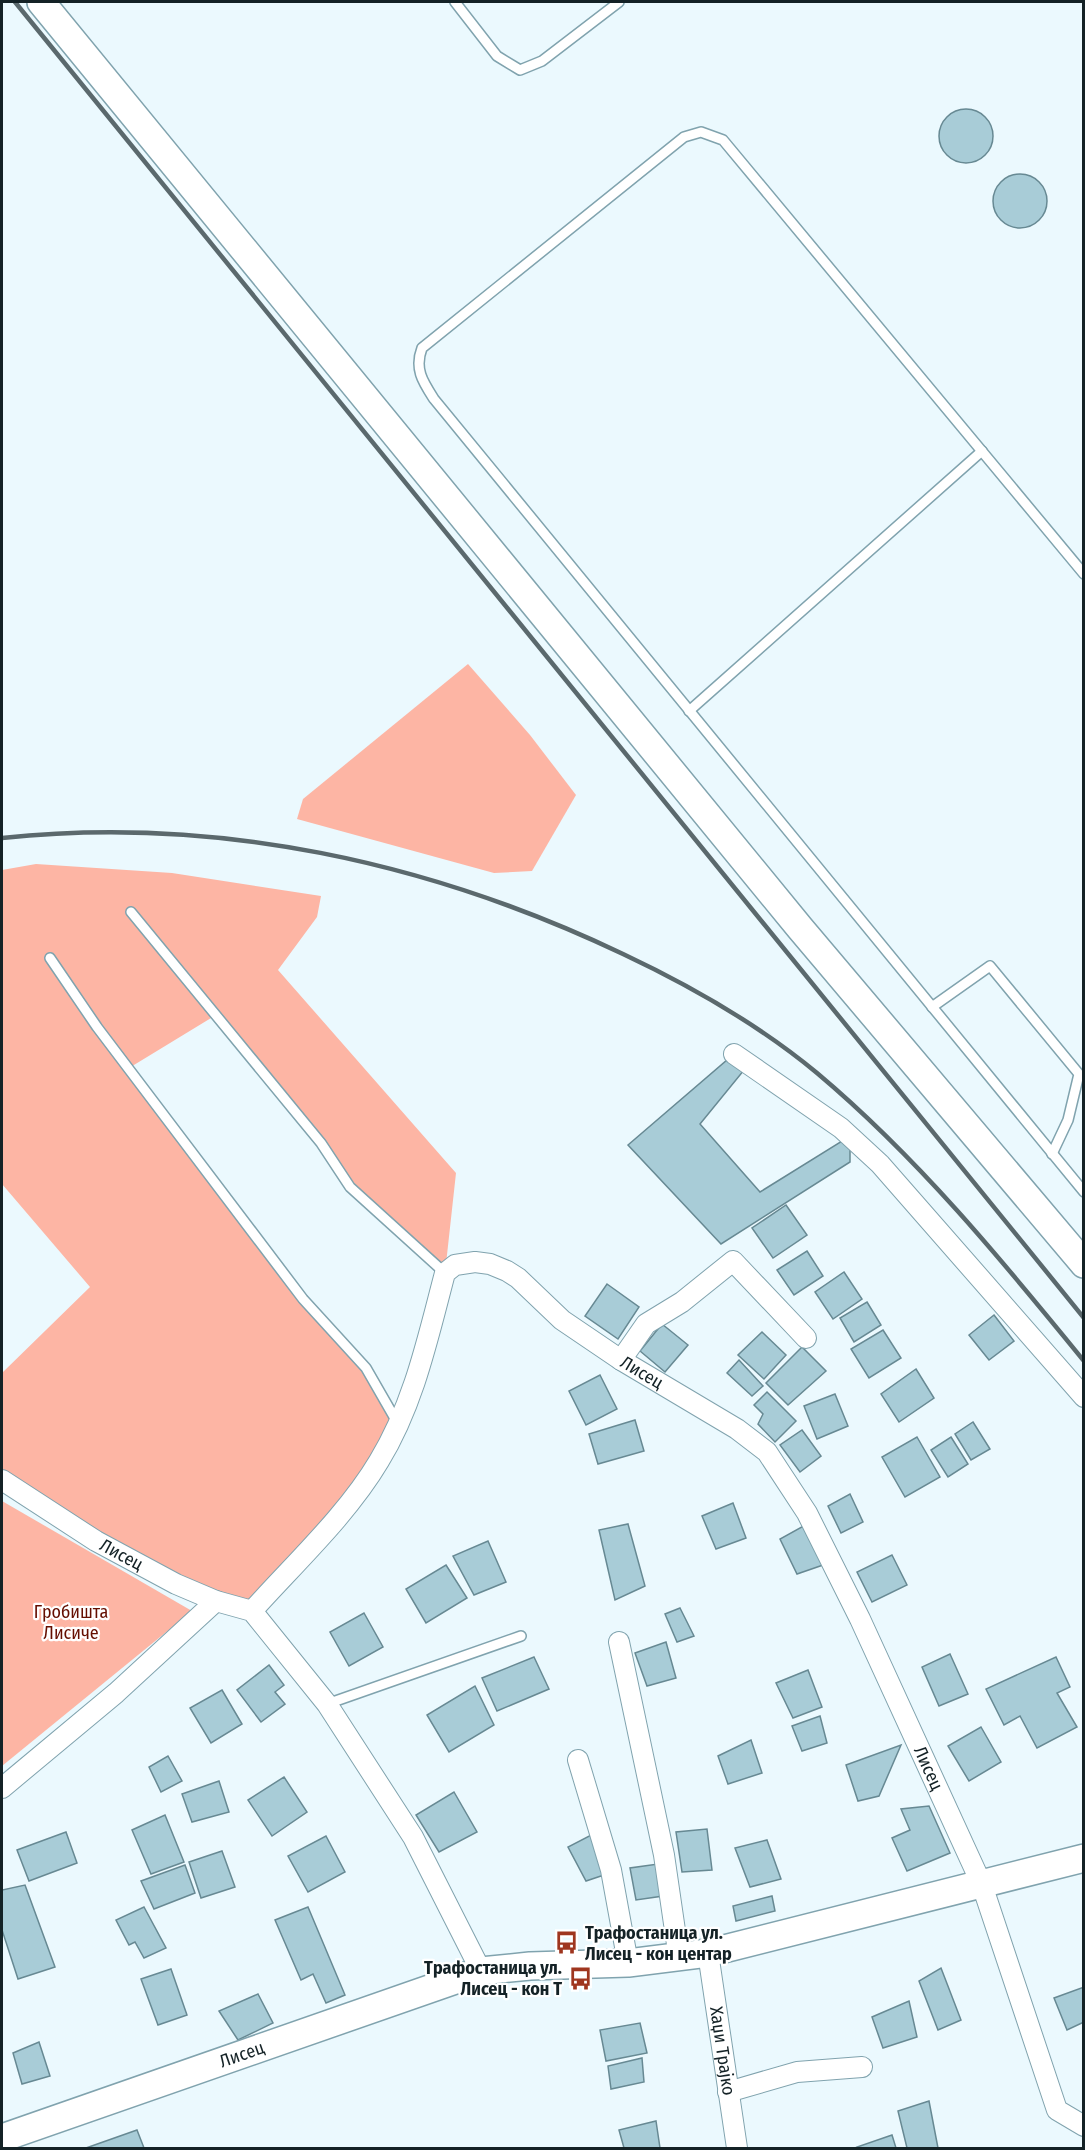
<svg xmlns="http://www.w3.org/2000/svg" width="1085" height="2150" font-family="'Fira Sans Condensed',sans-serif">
<rect width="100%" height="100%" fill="#ebf9fe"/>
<g fill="#fdb5a4">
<polygon points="468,664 530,735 576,795 532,871 494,873 297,819 303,799"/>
<polygon points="36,864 172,873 321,896 317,917 278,970 456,1173 445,1273 350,1187 216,1015 129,1068 259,1239 354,1353 398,1424 390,1442 252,1611 216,1601 2,1480 2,1373 90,1287 2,1184 2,870"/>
<polygon points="2,1501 192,1611 2,1766"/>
</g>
<g fill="#a8ccd7" stroke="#678993" stroke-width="1.5">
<circle cx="966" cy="136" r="27"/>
<circle cx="1020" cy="201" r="27"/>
<polygon points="734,1054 749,1064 700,1124 760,1192 850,1136 850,1162 721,1244 628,1145"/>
<polygon points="786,1205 807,1235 773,1258 752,1228"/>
<polygon points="807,1251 823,1276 794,1295 777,1270"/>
<polygon points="844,1272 862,1299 833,1319 815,1292"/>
<polygon points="607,1284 639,1307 618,1339 585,1316"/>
<polygon points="867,1302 881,1325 854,1342 840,1318"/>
<polygon points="994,1315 1014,1341 989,1360 969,1335"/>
<polygon points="662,1324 688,1345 665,1372 640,1351"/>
<polygon points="883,1330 901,1358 869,1378 851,1349"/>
<polygon points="762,1332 786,1355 764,1379 738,1355"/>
<polygon points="802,1347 826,1371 788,1405 766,1383"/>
<polygon points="739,1360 763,1386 752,1396 727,1373"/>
<polygon points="916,1369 934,1398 899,1422 881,1394"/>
<polygon points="600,1375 617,1409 586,1425 569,1391"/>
<polygon points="767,1392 796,1421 775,1442 758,1424 763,1414 754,1405"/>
<polygon points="835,1394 848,1426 817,1439 804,1406"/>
<polygon points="635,1420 644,1451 598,1464 589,1434"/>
<polygon points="973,1422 990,1449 971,1460 955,1434"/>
<polygon points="802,1430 821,1456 800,1472 780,1445"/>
<polygon points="917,1437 940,1477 905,1497 882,1457"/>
<polygon points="951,1437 968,1464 948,1477 931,1450"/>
<polygon points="850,1494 863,1522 841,1533 828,1506"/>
<polygon points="733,1503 746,1538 716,1549 702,1516"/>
<polygon points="809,1523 826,1564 797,1574 780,1539"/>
<polygon points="628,1524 645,1586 615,1600 599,1530"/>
<polygon points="488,1541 506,1582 474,1595 453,1556"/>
<polygon points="892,1555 907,1585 872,1602 857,1572"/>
<polygon points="446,1565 467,1598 426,1623 406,1589"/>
<polygon points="680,1608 694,1636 677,1642 665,1614"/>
<polygon points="364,1613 383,1647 349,1666 330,1632"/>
<polygon points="666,1642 676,1678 647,1686 635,1653"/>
<polygon points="950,1654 968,1694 939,1706 922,1667"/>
<polygon points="534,1657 549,1689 497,1711 482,1678"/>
<polygon points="1056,1657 1070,1687 1057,1693 1077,1727 1037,1748 1020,1716 1004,1725 986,1689"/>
<polygon points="269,1665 284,1685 275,1692 285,1704 261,1722 237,1690"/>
<polygon points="808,1670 822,1707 793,1718 776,1683"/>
<polygon points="475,1686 494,1725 449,1752 427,1715"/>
<polygon points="222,1690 242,1724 211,1743 190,1708"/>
<polygon points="820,1716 827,1743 802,1751 792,1726"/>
<polygon points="981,1727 1001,1762 969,1781 948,1746"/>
<polygon points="751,1740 762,1773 728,1784 718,1756"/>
<polygon points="901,1745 879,1796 858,1801 846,1765"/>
<polygon points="168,1756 182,1781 161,1792 149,1767"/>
<polygon points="284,1777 307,1812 272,1836 248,1800"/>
<polygon points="219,1781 229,1812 192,1822 182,1794"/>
<polygon points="454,1792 477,1832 439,1852 416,1815"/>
<polygon points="929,1806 950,1853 907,1871 892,1838 910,1830 901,1809"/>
<polygon points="165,1815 184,1862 151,1874 132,1830"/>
<polygon points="707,1829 712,1870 682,1872 676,1832"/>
<polygon points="66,1832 77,1863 29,1881 17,1850"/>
<polygon points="595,1833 607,1874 586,1881 568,1847"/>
<polygon points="326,1836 345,1872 308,1892 288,1856"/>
<polygon points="767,1840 781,1879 750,1887 735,1848"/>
<polygon points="222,1851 235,1887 201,1898 189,1862"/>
<polygon points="658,1864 663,1896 636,1900 630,1868"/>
<polygon points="185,1865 195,1893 154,1909 141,1881"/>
<polygon points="25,1885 55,1967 18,1979 2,1930 2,1890"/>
<polygon points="772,1896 775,1911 736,1921 733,1906"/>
<polygon points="144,1907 166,1948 144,1958 135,1942 129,1945 116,1920"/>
<polygon points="308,1907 345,1995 326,2003 313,1974 301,1980 275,1920"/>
<polygon points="941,1968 961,2020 938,2030 919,1981"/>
<polygon points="171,1969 187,2015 158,2025 141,1979"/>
<polygon points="1084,1987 1084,2022 1067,2030 1054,1998"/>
<polygon points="258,1994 273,2023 238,2040 219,2011"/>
<polygon points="909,2001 917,2037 883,2048 872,2017"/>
<polygon points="640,2023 647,2053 606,2061 600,2030"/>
<polygon points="39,2042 50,2076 22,2084 13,2053"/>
<polygon points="642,2058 644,2082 611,2089 608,2066"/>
<polygon points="929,2101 938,2148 907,2148 898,2111"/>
<polygon points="656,2121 660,2148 624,2148 619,2130"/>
<polygon points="137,2130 144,2148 86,2148"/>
<polygon points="892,2135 896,2148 858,2148 857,2147"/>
</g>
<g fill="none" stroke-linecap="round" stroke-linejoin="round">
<defs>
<g id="lane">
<polyline points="455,2 497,56 520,70 542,61 619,2"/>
<path d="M1084,574L723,140L701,132L684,137L422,348C414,369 423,382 434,399L1084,1192"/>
<polyline points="689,711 982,451"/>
<polyline points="131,912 321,1143 350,1187 445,1273"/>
<polyline points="50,958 97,1027 303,1299 366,1368 397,1422"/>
<polyline points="932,1007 990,966 1079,1074 1068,1120 1052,1154"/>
<polyline points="327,1704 521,1636"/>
</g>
<g id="street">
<polyline points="734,1054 841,1128 880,1164 1084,1397"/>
<polyline points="621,1360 646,1324 682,1302 733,1261 806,1338"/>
<path id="s1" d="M2,1480L96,1541L176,1584L216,1601L252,1611L327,1704L413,1837L481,1971"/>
<path id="s2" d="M252,1611C294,1564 347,1515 379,1461C414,1404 428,1337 445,1273L455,1265L475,1262L490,1264L507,1271L518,1278L562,1320L621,1360L737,1429L767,1452L807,1513L860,1619L982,1885L1057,2110L1084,2126"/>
<polyline points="619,1642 664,1855 679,1958"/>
<polyline points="578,1760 611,1870 628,1963"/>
<polyline points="2,1788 116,1693 216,1601"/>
<path id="s3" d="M708,1953L737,2148"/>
<polyline points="728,2092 797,2072 862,2067"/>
</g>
<g id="secondary">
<polyline points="41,2 800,928 1084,1264"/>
<path id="s4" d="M2,2138L481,1971L530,1966L628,1963L708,1953L1084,1858"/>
</g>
</defs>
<use href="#lane" stroke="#80a3ae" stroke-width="12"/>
<use href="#street" stroke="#80a3ae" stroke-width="22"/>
<use href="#secondary" stroke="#80a3ae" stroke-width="30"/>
<use href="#lane" stroke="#fff" stroke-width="9"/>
<use href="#street" stroke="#fff" stroke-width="20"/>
<use href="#secondary" stroke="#fff" stroke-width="27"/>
<g stroke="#5b696d" stroke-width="4.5">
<polyline points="15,2 1084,1318"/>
<path d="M2,838C216,815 430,862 623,954C691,986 758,1024 817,1073C917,1157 1001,1259 1084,1361"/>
</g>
</g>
<defs>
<symbol id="bus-bare" viewBox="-9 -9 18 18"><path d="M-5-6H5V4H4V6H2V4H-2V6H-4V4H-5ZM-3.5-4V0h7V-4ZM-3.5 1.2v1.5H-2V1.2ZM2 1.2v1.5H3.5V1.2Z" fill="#9f361f" stroke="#fff" stroke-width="2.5" paint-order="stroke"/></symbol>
</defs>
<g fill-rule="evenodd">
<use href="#bus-bare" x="550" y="1926" width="33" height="33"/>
<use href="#bus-bare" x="564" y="1962" width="33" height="33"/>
</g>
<g text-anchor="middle" stroke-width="4.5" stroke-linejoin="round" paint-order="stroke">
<g font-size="18" fill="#142226" stroke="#fff">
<text dy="6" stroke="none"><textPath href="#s2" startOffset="633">Лисец</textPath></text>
<text dy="6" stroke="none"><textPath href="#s1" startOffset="141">Лисец</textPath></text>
<text dy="6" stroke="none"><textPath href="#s2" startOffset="1137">Лисец</textPath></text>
<text dy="6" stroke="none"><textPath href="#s3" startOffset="99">Хаџи Трајко</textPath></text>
<text dy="6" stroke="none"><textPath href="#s4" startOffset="254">Лисец</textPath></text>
</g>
<g font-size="18" fill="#650e00" stroke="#fff">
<text x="71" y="1618">Гробишта<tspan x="71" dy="21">Лисиче</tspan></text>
</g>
<g font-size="18" font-weight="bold" fill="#142226" stroke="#fff" text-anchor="start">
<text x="585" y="1939">Трафостаница ул.<tspan x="585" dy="21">Лисец - кон центар</tspan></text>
<text x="562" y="1974" text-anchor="end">Трафостаница ул.<tspan x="562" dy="21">Лисец - кон Т</tspan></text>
</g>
</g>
<rect width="1085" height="2150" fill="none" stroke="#142226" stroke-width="6"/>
</svg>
